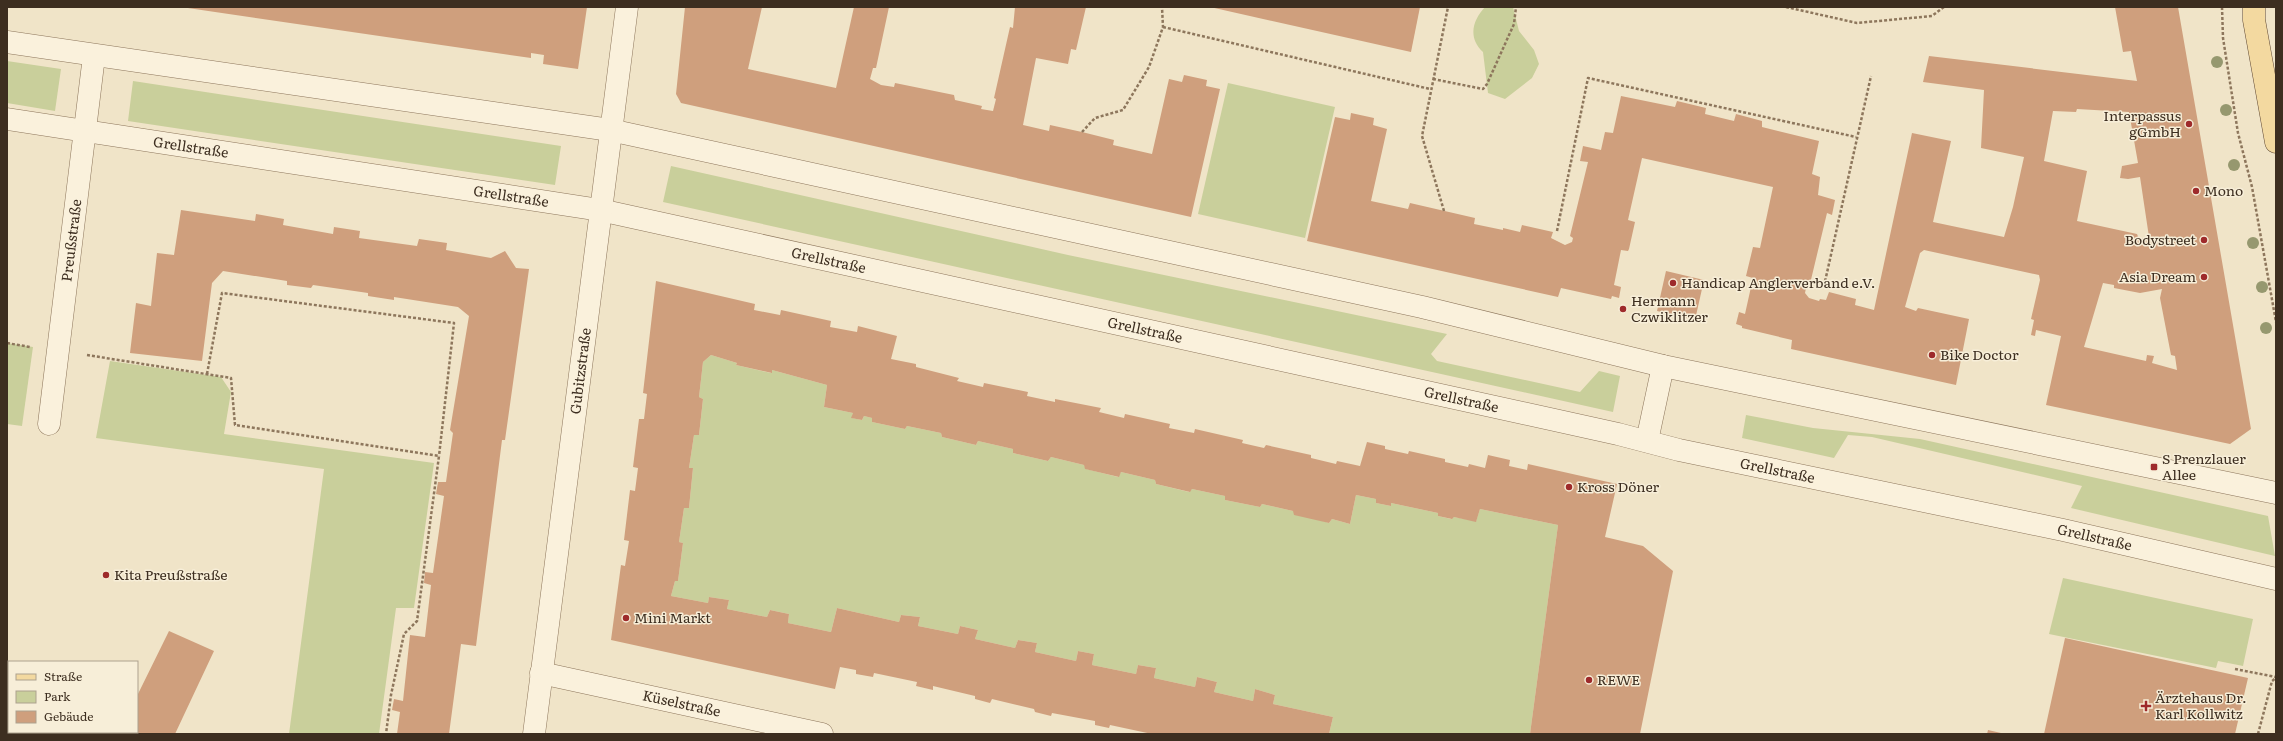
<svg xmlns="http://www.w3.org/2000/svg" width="2283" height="741" font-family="Literata,serif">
<rect width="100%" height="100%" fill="#f0e4c8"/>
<g fill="#c9cf9b">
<path d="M1485,7H1513L1519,31L1534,50L1539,64L1532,78L1505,99L1488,93L1483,52C1468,38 1472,21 1485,7Z"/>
<polygon points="7,61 61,69 55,111 7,103"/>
<polygon points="133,81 561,146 555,185 128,121"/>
<polygon points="1228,83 1335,107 1305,238 1198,214"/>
<polygon points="671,166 1068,255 1447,334 1431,354 1437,361 1580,392 1599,371 1620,376 1613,412 663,202"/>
<polygon points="7,343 33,347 22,426 7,424"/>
<polygon points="711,355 737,363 736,365 771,373 772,370 827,385 824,407 853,413 852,418 862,420 864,416 872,418 872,422 905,429 907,426 941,433 942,437 976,445 978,441 1013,449 1013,453 1048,461 1051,457 1084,465 1086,469 1118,477 1121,472 1155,480 1156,484 1189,492 1192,489 1225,496 1225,500 1260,507 1262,504 1293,511 1329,523 1332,519 1350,524 1356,495 1376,499 1376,503 1391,506 1391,503 1438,513 1438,516 1451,519 1454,517 1476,521 1480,509 1558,525 1530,734 1329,734 1333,717 1273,704 1275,695 1255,689 1253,701 1214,692 1217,682 1197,677 1195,687 1154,678 1156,668 1138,665 1136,674 1092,665 1094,654 1078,651 1076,661 1035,652 1037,643 1018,640 1015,648 975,639 978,630 960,626 958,634 918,626 920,617 901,615 899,622 837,608 831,632 788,623 789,614 770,610 767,617 727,609 729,600 709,597 708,603 671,596 675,581 678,581 683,543 679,542 684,508 689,508 693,468 689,468 694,435 699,435 703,399 699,397 703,362"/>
<polygon points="110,361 221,377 231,392 224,434 434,463 414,608 396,608 379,734 289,734 324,469 96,438"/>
<polygon points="1746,415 1813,428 1920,439 2268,516 2275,556 2071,508 2082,486 1872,437 1848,435 1834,458 1742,438"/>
<polygon points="2063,578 2253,619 2243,666 2218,661 2216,668 2049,634"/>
</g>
<g fill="#cf9f7d" fill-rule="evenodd">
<polygon points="181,7 587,7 578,69 543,64 544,55 531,53 531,58"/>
<polygon points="685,7 762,7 748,69 836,88 854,7 889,7 876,68 873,68 870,79 881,85 894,87 895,83 954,95 955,100 982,106 981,109 993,111 996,99 994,98 1010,27 1013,28 1015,7 1086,7 1076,50 1071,49 1068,64 1036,58 1023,125 1049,131 1050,125 1082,132 1114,140 1113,145 1152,154 1169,79 1182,82 1184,75 1207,80 1206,86 1220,89 1191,217 681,103 676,94"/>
<polygon points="1210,7 1420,7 1411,52"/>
<path d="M2115,7H2178L2251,429L2230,444L2046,405L2061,336L2036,330L2035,336L2031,335L2034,320L2031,319L2040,280L2039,275L1924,250L1920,253L1905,307L1916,311L1918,308L1969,319L1956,385L1791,349L1792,340L1742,328V326L1736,324L1739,312L1745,314L1753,278L1746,276L1753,247L1760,248L1773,187L1642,158L1628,220L1635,222L1629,249L1628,251L1621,250L1614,285L1621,287L1619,298L1612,296L1611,299L1561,288L1558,297L1307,241L1335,117L1350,120L1351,113L1374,118L1373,125L1387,129L1371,201L1408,209L1410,203L1475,218L1474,224L1503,230V228L1520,232L1522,225L1553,232L1551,238L1565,245L1572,242L1573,238L1570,236L1588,162L1580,161L1583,146L1601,150L1605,132L1613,133L1621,96L1675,107L1677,101L1706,108L1705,114L1734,121L1736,114L1762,121V127L1819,141L1812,174L1820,177L1818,195L1835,200L1832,215L1827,213L1809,288H1806L1805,293L1809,298L1819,301L1820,299L1826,300L1829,292L1856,299L1855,305L1874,310L1912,133L1951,141L1933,222L2004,237L2013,207L2024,157L1981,148L1984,90L1923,82L1929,56L2137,81L2131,51L2123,52ZM2077,109L2129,112L2138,163L2122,166L2120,178L2128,179L2140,177L2149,237L2139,239L2137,234L2077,221L2087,171L2044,161L2053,111L2076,112ZM2103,283L2114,285V288L2140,293L2162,289L2160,298L2171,355L2175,356L2177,370L2152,363L2154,356L2147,355L2146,361L2084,347Z"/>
<polygon points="181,210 255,221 256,214 284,219 283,225 333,234 334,227 360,231 359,238 417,246 419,239 447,243 446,250 491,258 505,251 516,268 529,269 505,440 502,440 476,646 461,644 449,734 397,734 400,712 392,710 394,699 403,701 410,635 425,637 431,585 424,583 425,572 433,573 444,496 436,494 438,482 446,482 453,433 450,430 469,316 458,307 394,297 394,300 368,296 368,293 313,285 311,288 287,285 287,281 223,271 212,283 202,361 130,353 136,303 151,306 157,253 174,255"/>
<polygon points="1666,271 1704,280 1695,320 1657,311"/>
<polygon points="656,281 755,304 754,310 780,315 781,310 831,321 830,327 857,332 858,326 897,336 891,359 916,364 916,367 959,378 957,381 983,387 984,383 1028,392 1027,396 1055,402 1055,399 1101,408 1099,412 1124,418 1125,414 1170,424 1169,428 1194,433 1195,429 1243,440 1242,443 1264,448 1266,445 1311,455 1311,458 1336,464 1337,461 1360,466 1367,442 1385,446 1385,449 1408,454 1409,451 1445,459 1445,462 1468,467 1469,464 1485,468 1488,455 1510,460 1509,466 1527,470 1528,464 1617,484 1605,537 1643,546 1673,571 1640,734 1530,734 1558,525 1480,509 1476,522 1454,517 1452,519 1438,516 1438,513 1391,503 1391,506 1376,503 1376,499 1356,495 1350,524 1332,519 1329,523 1294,515 1293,511 1262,504 1260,507 1225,500 1225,496 1192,489 1190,492 1156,484 1155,480 1121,472 1119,477 1085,469 1084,465 1051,457 1048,461 1013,453 1013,449 978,441 976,445 942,437 941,433 907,426 905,429 872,422 872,418 864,416 862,420 851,418 853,413 824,407 827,385 772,370 772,373 736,365 737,363 711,355 703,362 699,397 703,399 699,435 694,435 689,468 693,468 689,508 684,508 679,542 683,543 678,581 675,581 671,596 708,603 709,597 729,600 727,609 767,617 770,610 789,614 788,623 831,632 837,608 899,622 901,615 920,617 918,626 958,634 960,626 978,630 975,639 1015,648 1018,640 1037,643 1035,652 1076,661 1078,651 1094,654 1092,665 1136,674 1138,665 1156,668 1154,678 1195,687 1197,677 1217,682 1214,692 1253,701 1255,689 1275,695 1273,704 1333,717 1329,734 1152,734 1110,725 1109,728 1095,725 1095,721 1052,713 1051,716 1035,712 1034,709 992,699 990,703 975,699 975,696 933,686 933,690 916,686 917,682 874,673 873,677 856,674 856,670 840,667 835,689 611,640 621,565 625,566 629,541 624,540 630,490 635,491 638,468 633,467 639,419 644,419 647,394 643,393"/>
<polygon points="169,631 214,651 175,734 118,734 119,732 137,732 137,696"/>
<polygon points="2065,638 2248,678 2235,734 2044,734"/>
<polygon points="7,725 9,725 9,732 35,732 35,734 7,734"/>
<polygon points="1988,730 2001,733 2001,734 1987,734"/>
</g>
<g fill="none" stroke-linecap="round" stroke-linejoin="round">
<defs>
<g id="minor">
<polyline points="7,42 610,130 1422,307 1663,366 2276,493"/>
<path id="s1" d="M7,119L600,210L1618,434L1679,450L2063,530L2276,579"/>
<path id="s2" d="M49,424L94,56"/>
<polyline points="1647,441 1663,366"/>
<path id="s3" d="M541,673L822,734"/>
<path id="s4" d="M534,734L627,7"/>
</g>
<polyline id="major" points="2254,7 2254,20 2276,142"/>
</defs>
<use href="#minor" stroke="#8d765c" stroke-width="23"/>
<use href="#major" stroke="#5b4430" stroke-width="23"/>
<g stroke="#8d765c" stroke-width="2.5" stroke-dasharray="3 2" stroke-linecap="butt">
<polyline points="1786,7 1857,23 1932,16 1944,7"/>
<polyline points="2222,7 2223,38 2238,133 2252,187 2276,322"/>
<polyline points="1163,27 1430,89"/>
<polyline points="1433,79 1483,89 1487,84 1514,24 1516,7"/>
<polyline points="1082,132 1095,118 1123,110 1149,67 1163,27 1162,7"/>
<polyline points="1444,211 1422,136 1448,7"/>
<polyline points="1557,231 1588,78 1856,137"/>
<polyline points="1824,286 1871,76"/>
<polyline points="7,343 30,347"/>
<polyline points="87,355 231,378 235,425 439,456 417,621 404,634 391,695 386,734"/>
<polyline points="207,374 222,293 454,323 439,456"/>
<polyline points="2235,669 2276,677"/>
<polyline points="2258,734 2272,681 2276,678"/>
</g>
<use href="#minor" stroke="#faf1dc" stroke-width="22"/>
<use href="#major" stroke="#f3d9a0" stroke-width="22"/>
</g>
<g fill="#96986f">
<circle cx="2217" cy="62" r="6"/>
<circle cx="2226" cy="110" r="6"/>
<circle cx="2234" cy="165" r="6"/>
<circle cx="2253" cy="243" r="6"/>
<circle cx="2262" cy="287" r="6"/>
<circle cx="2266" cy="328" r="6"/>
</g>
<g fill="#9e2a2b" stroke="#f7eed8" stroke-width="1.5">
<circle cx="2189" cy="124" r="4"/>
<circle cx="2196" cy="191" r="4"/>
<circle cx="2204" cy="240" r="4"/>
<circle cx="2204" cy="277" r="4"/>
<circle cx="1673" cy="283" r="4"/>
<circle cx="1623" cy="309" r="4"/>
<circle cx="1932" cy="355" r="4"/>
<rect x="2150" y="463" width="8" height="8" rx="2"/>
<circle cx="1569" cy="487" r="4"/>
<circle cx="106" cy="575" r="4"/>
<circle cx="626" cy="618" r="4"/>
<circle cx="1589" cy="680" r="4"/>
<path d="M2144 700h4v4h4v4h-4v4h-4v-4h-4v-4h4z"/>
</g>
<g text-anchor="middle" stroke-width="3" stroke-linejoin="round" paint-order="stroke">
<g font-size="14" fill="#3d2e20" stroke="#f7eed8" text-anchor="start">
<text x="2181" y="121" text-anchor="end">Interpassus<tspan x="2181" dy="16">gGmbH</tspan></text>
<text x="2204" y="196">Mono</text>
<text x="2196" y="245" text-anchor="end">Bodystreet</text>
<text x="2196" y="282" text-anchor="end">Asia Dream</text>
<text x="1681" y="288">Handicap Anglerverband e.V.</text>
<text x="1631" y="306">Hermann<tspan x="1631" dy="16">Czwiklitzer</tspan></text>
<text x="1940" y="360">Bike Doctor</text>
<text x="2162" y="464">S Prenzlauer<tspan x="2162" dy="16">Allee</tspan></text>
<text x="1577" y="492">Kross Döner</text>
<text x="114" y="580">Kita Preußstraße</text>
<text x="634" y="623">Mini Markt</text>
<text x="1597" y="685">REWE</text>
<text x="2155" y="703">Ärztehaus Dr.<tspan x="2155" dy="16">Karl Kollwitz</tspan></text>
</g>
<g font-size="14" fill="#3d2e20" stroke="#f7eed8">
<text dy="5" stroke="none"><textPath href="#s1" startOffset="186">Grellstraße</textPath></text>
<text dy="5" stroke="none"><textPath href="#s1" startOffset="510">Grellstraße</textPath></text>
<text dy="5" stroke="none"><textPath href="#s2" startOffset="185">Preußstraße</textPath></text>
<text dy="5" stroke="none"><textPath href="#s1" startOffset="834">Grellstraße</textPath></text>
<text dy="5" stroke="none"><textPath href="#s1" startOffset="1158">Grellstraße</textPath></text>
<text dy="5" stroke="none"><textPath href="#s4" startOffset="366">Gubitzstraße</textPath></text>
<text dy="5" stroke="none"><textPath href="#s1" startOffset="1482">Grellstraße</textPath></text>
<text dy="5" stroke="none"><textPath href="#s1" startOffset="1806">Grellstraße</textPath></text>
<text dy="5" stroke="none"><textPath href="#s1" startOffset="2130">Grellstraße</textPath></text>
<text dy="5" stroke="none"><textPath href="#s3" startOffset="144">Küselstraße</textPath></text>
</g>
</g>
<rect width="2283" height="741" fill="none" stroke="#3d2e20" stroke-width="16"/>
<rect x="8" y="661" width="130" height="72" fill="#f7eed8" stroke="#ada18e"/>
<rect x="16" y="674" width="20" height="6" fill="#f3d9a0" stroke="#ada18e"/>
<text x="44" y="681" font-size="12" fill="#3d2e20">Straße</text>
<rect x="16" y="691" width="20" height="12" fill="#c9cf9b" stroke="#ada18e"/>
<text x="44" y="701" font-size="12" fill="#3d2e20">Park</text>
<rect x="16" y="711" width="20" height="12" fill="#cf9f7d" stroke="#ada18e"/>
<text x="44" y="721" font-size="12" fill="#3d2e20">Gebäude</text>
</svg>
